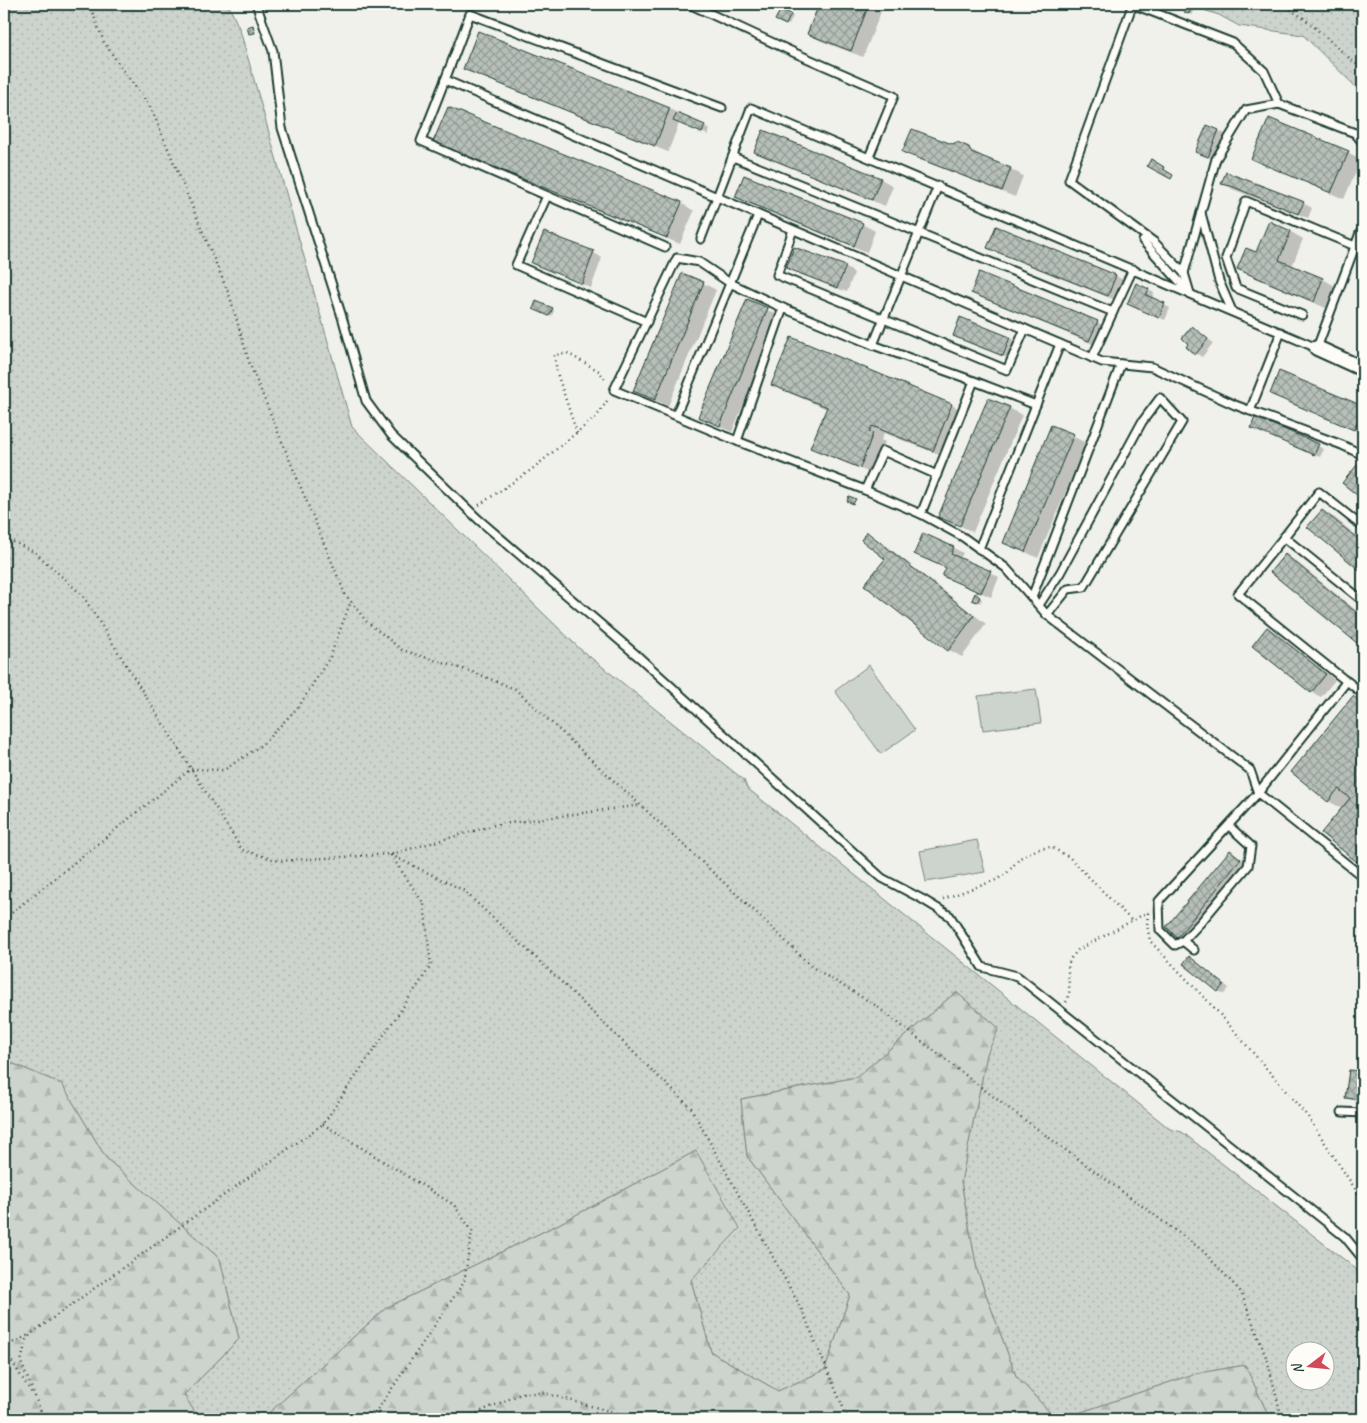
<svg xmlns="http://www.w3.org/2000/svg" width="1367" height="1423" font-family="Caveat,sans-serif">
<defs>
<pattern id="grass-dots" width="8" height="8" patternUnits="userSpaceOnUse" patternTransform="scale(1.25)"><rect width="8" height="8" fill="#cdd3cd"/><path d="M2 2h.1M6 6h.1" fill="none" stroke="#b0b6b1" stroke-width="1.8" stroke-linecap="round"/></pattern>
<pattern id="forest-firs" width="22" height="20" patternUnits="userSpaceOnUse" patternTransform="scale(1.25)"><rect width="22" height="20" fill="#cdd3cd"/><path d="M5 1l3.5 6h-7zM16 11l3.5 6h-7z" fill="#b0b6b1"/></pattern>
<pattern id="building-cross-hatch" width="8" height="8" patternUnits="userSpaceOnUse" patternTransform="scale(1.25)"><rect width="8" height="8" fill="#b6bfb8"/><path d="M0 0l8 8M0 8l8-8" fill="none" stroke="#939c96"/></pattern>
</defs>
<rect width="100%" height="100%" fill="#f0f1eb"/>
<filter id="ink" filterUnits="userSpaceOnUse"><feTurbulence type="fractalNoise" baseFrequency=".02" numOctaves="2"/><feDisplacementMap in="SourceGraphic" scale="10" xChannelSelector="R" yChannelSelector="G"/><feConvolveMatrix kernelMatrix="1 2 1 2 8 2 1 2 1" color-interpolation-filters="sRGB"/></filter>
<g filter="url(#ink)">
<g fill="url(#grass-dots)" stroke="#768880" fill-rule="evenodd">
<path d="M4,4H228L240,30L352,427L580,649L744,780L747,788L1170,1129L1182,1132L1356,1269L1363,1291V1419H1270L1245,1365L1194,1374L1061,1419H1056L1016,1376L977,1270L961,1182L987,1054L998,1028L956,992L857,1077L741,1099L747,1156L850,1295L825,1370L778,1391L711,1352L691,1280L696,1151L559,1224L386,1308L262,1419H199L184,1395L239,1339L220,1259L106,1158L62,1084L4,1060ZM1294,1350H1324V1380H1294Z"/>
<polygon points="1185,4 1363,4 1363,94 1303,35 1239,26 1219,15"/>
</g>
<g fill="url(#forest-firs)" stroke="#768880">
<polygon points="956,992 999,1028 987,1054 961,1182 977,1270 1016,1376 1056,1419 262,1419 386,1308 559,1224 696,1151 740,1228 691,1280 711,1352 778,1391 825,1370 850,1295 747,1156 741,1099 857,1077"/>
<polygon points="4,1060 62,1084 106,1158 220,1259 239,1339 184,1395 199,1419 4,1419"/>
<polygon points="1245,1365 1270,1419 1061,1419 1194,1374"/>
</g>
<g fill="#cdd3cd" stroke="#768880">
<polygon points="869,665 915,730 881,754 835,691"/>
<polygon points="1036,689 1041,723 983,730 978,696"/>
<polygon points="977,840 985,872 926,882 920,851"/>
</g>
<g fill="#0003">
<polygon points="764,4 772,4 769,11 762,7"/>
<polygon points="820,4 884,4 863,57 821,41 808,34"/>
<polygon points="1187,8 1193,11 1192,15 1188,13"/>
<polygon points="781,10 793,16 789,25 777,20"/>
<polygon points="479,33 670,109 710,130 708,135 679,123 668,152 477,75 465,68"/>
<polygon points="448,109 681,203 694,211 680,244 447,149 435,142"/>
<polygon points="1208,126 1225,134 1214,160 1203,155"/>
<polygon points="763,131 881,179 893,186 885,206 768,158 755,151"/>
<polygon points="952,145 968,148 981,155 982,158 1011,169 1023,176 1015,197 916,158 904,151"/>
<polygon points="1348,153 1361,160 1344,199 1265,165 1253,158"/>
<polygon points="1223,183 1303,203 1312,208 1308,218 1232,189"/>
<polygon points="736,197 862,224 875,231 867,252 749,204"/>
<polygon points="997,228 1116,276 1128,283 1120,302 1001,254 989,247"/>
<polygon points="1291,232 1303,239 1292,266 1323,279 1335,286 1326,308 1251,276 1238,269 1256,254"/>
<polygon points="593,252 602,258 591,288 533,263"/>
<polygon points="845,267 854,273 847,292 797,273 788,268"/>
<polygon points="703,283 716,290 668,406 635,391"/>
<polygon points="1137,284 1154,293 1152,299 1170,308 1165,320 1134,307"/>
<polygon points="972,292 1097,322 1109,329 1102,348 985,299"/>
<polygon points="747,301 780,316 732,432 700,417"/>
<polygon points="552,309 554,310 552,316 537,310"/>
<polygon points="961,318 1010,338 1019,343 1012,360 963,341 954,336"/>
<polygon points="1198,331 1213,343 1202,357 1187,347"/>
<polygon points="1280,373 1363,408 1363,434 1271,393"/>
<polygon points="772,384 952,405 964,412 945,457 884,433 881,440 885,442 873,474 824,454 811,447 827,409 785,391"/>
<polygon points="1009,408 1022,415 973,532 940,516"/>
<polygon points="1256,419 1324,449 1320,457 1252,428"/>
<polygon points="1052,426 1086,443 1038,558 1004,542"/>
<polygon points="1322,511 1335,518 1363,541 1363,571 1309,527"/>
<polygon points="868,534 880,541 986,624 962,657 949,650 866,585 886,559"/>
<polygon points="924,535 954,548 963,553 960,559 999,577 991,597 944,576 947,568 916,554"/>
<polygon points="1285,556 1298,563 1363,616 1363,646 1272,572"/>
<polygon points="976,595 982,599 980,603 974,599"/>
<polygon points="1268,628 1277,634 1335,680 1321,697 1311,692"/>
<polygon points="1354,697 1363,703 1363,866 1323,833 1343,809 1328,801"/>
<polygon points="1230,851 1250,865 1187,942 1178,937 1167,926"/>
<polygon points="1190,958 1229,988 1224,994 1219,991"/>
<polygon points="1350,1071 1363,1073 1363,1102 1352,1100 1346,1097"/>
</g>
<g fill="url(#building-cross-hatch)" stroke="#1f3d34">
<polygon points="762,4 769,4 766,10 760,8"/>
<polygon points="819,4 869,4 851,51 807,34"/>
<polygon points="1186,6 1191,8 1189,14 1184,12"/>
<polygon points="781,9 791,14 786,25 775,20"/>
<polygon points="253,25 255,33 249,34 247,27"/>
<polygon points="478,31 670,108 655,146 463,69"/>
<polygon points="448,107 682,202 667,238 433,142"/>
<polygon points="677,113 705,125 702,133 673,121"/>
<polygon points="1269,118 1349,151 1331,193 1251,159"/>
<polygon points="1207,125 1219,130 1208,157 1195,152"/>
<polygon points="912,129 952,144 957,142 969,147 971,152 1011,168 1002,191 902,152"/>
<polygon points="763,130 881,178 872,200 754,152"/>
<polygon points="1151,159 1164,167 1163,169 1173,175 1171,179 1147,166"/>
<polygon points="1226,172 1302,201 1304,202 1298,214 1231,186 1221,184"/>
<polygon points="744,175 863,223 854,246 735,197"/>
<polygon points="1269,221 1291,231 1279,260 1323,278 1314,302 1237,269 1246,248 1256,252"/>
<polygon points="996,226 1116,275 1108,296 987,248"/>
<polygon points="544,232 594,251 582,284 531,263"/>
<polygon points="794,247 846,266 837,288 786,268"/>
<polygon points="979,272 1098,321 1089,341 971,293"/>
<polygon points="682,273 704,282 655,400 633,391"/>
<polygon points="1136,283 1149,289 1146,295 1165,303 1159,318 1127,304"/>
<polygon points="747,299 768,308 720,426 698,417"/>
<polygon points="536,301 553,308 549,316 533,309"/>
<polygon points="960,317 1010,337 1003,356 953,336"/>
<polygon points="1192,326 1208,339 1195,355 1186,347 1188,344 1182,338"/>
<polygon points="791,337 952,404 933,451 872,426 869,432 873,433 860,468 810,448 827,407 771,385"/>
<polygon points="1279,371 1363,406 1354,430 1270,394"/>
<polygon points="988,398 1010,407 960,526 938,517"/>
<polygon points="1255,417 1319,444 1314,455 1251,428"/>
<polygon points="1051,425 1074,434 1025,552 1003,543"/>
<polygon points="1358,464 1363,468 1363,500 1342,483"/>
<polygon points="849,496 856,499 853,504 847,501"/>
<polygon points="1322,510 1363,543 1363,573 1307,527"/>
<polygon points="867,532 974,616 948,651 864,585 885,559 861,540"/>
<polygon points="923,533 954,547 951,554 991,571 981,593 942,576 946,568 914,554"/>
<polygon points="1285,554 1363,618 1363,648 1270,572"/>
<polygon points="975,593 980,597 977,602 972,600"/>
<polygon points="1267,627 1326,674 1311,693 1252,646"/>
<polygon points="1353,696 1363,704 1363,867 1321,833 1350,798 1338,789 1328,802 1291,772"/>
<polygon points="1230,850 1241,859 1177,938 1166,927"/>
<polygon points="1189,956 1224,984 1218,992 1183,964"/>
<polygon points="1349,1070 1363,1071 1362,1100 1345,1098"/>
</g>
<g fill="none" stroke-linecap="round" stroke-linejoin="round">
<defs>
<g id="service">
<polyline points="256,4 273,51 282,128 343,320 366,401 391,435 478,519 640,658 882,878 922,899 950,916 982,967 1017,976 1345,1237 1363,1259"/>
<polyline points="689,4 795,53 894,96 869,157"/>
<polyline points="445,80 470,14 722,108"/>
<polyline points="733,157 1113,312 1092,358"/>
<polyline points="938,186 873,345 783,308 737,441 865,490 921,514 963,537 1006,568 1047,615 1250,770 1258,793 1159,901 1160,930 1175,945 1183,941 1201,922 1248,866 1251,846 1229,826"/>
<polyline points="547,196 516,265 647,322"/>
<polyline points="1201,213 1219,281 1232,311"/>
<polyline points="793,230 777,275 1007,370 1025,329"/>
<polyline points="1360,233 1317,348 751,108 717,197 1102,362 1152,367 1235,405 1342,445 1363,455"/>
<polyline points="1143,241 1188,291"/>
<polyline points="665,247 421,141 445,80 717,197 701,239"/>
<polyline points="1184,273 1154,242 1069,180 1132,6 1140,7 1233,43 1264,71 1279,104"/>
<polyline points="1190,293 1184,273 1216,159 1246,110 1279,104 1355,133 1363,143"/>
<polyline points="1113,312 1133,269"/>
<polyline points="1302,315 1236,288 1226,258 1246,201 1355,246"/>
<polyline points="873,345 974,381 921,514"/>
<polyline points="974,381 1036,405"/>
<polyline points="1250,411 1281,332"/>
<polyline points="676,415 758,215"/>
<polyline points="737,441 614,390 677,258 699,262 730,283 783,308"/>
<polyline points="865,490 883,451 937,475"/>
<polyline points="1363,527 1319,492 1284,537 1363,601"/>
<polyline points="1284,537 1238,594 1346,681"/>
<polyline points="979,549 1060,344"/>
<polyline points="1032,597 1121,364"/>
<polyline points="1039,605 1060,573 1142,422 1160,398 1182,422 1084,587 1068,589 1047,615"/>
<polyline points="1363,694 1347,681 1258,793 1363,877"/>
<polyline points="1183,941 1194,950"/>
<polyline points="1342,1112 1363,1113"/>
</g>
<polyline id="minor" points="1317,348 1363,369"/>
</defs>
<use href="#service" stroke="#1f3d34" stroke-width="11"/>
<use href="#minor" stroke="#1f3d34" stroke-width="18"/>
<g stroke="#1f3d34" stroke-width="2.5" stroke-dasharray="1 4" stroke-linecap="butt">
<polyline points="89,4 104,42 120,66 151,108 230,297 249,362 345,594 366,621 402,650 475,673 515,689 759,915 812,967 875,1005 999,1101 1202,1250 1241,1292 1268,1362 1282,1419"/>
<polyline points="1282,4 1305,19 1363,70"/>
<polyline points="577,433 558,376 554,355 567,353 599,371 607,382"/>
<polyline points="479,505 531,470 597,416 609,398"/>
<polyline points="4,537 36,553 83,596 242,850 279,861 390,854 424,904 431,966 323,1124 32,1333 26,1340 21,1362 44,1419"/>
<polyline points="392,854 495,825 641,805"/>
<polyline points="391,855 463,890 553,974 691,1108 802,1310 848,1419"/>
<polyline points="943,899 996,880 1006,874 1020,858 1038,849 1051,847 1069,857 1132,921"/>
<polyline points="1148,913 1147,925 1150,941 1218,1012 1308,1117 1363,1201"/>
<polyline points="4,919 191,769 224,770 263,744 299,706 330,657 351,601"/>
<path d="M1066,1002C1074,990 1064,974 1070,960C1071,957 1076,953 1078,950L1148,912"/>
<polyline points="323,1124 454,1205 472,1231 464,1282 378,1409 376,1419"/>
<polyline points="4,1347 29,1335"/>
<polyline points="4,1349 33,1395"/>
<polyline points="463,1419 523,1393 544,1393 638,1419"/>
</g>
<use href="#service" stroke="#fdfcf7" stroke-width="7"/>
<use href="#minor" stroke="#fdfcf7" stroke-width="14"/>
</g>
</g>
<rect width="1367" height="1423" fill="none" stroke="#fdfcf7" stroke-width="20"/>
<rect x="10" y="10" width="1347" height="1403" fill="none" stroke="#1f3d34" stroke-width="2" filter="url(#ink)"/>
<g transform="translate(1310 1366) rotate(254)"><circle r="24" fill="#fdfcf7" stroke="#a4b0a9"/>
<path d="M0-4L9 19L0 12L-9 19Z" fill="#d1495b"/>
<text y="-8" font-size="14" font-weight="bold" text-anchor="middle" fill="#1f3d34">N</text>
</g>
</svg>
